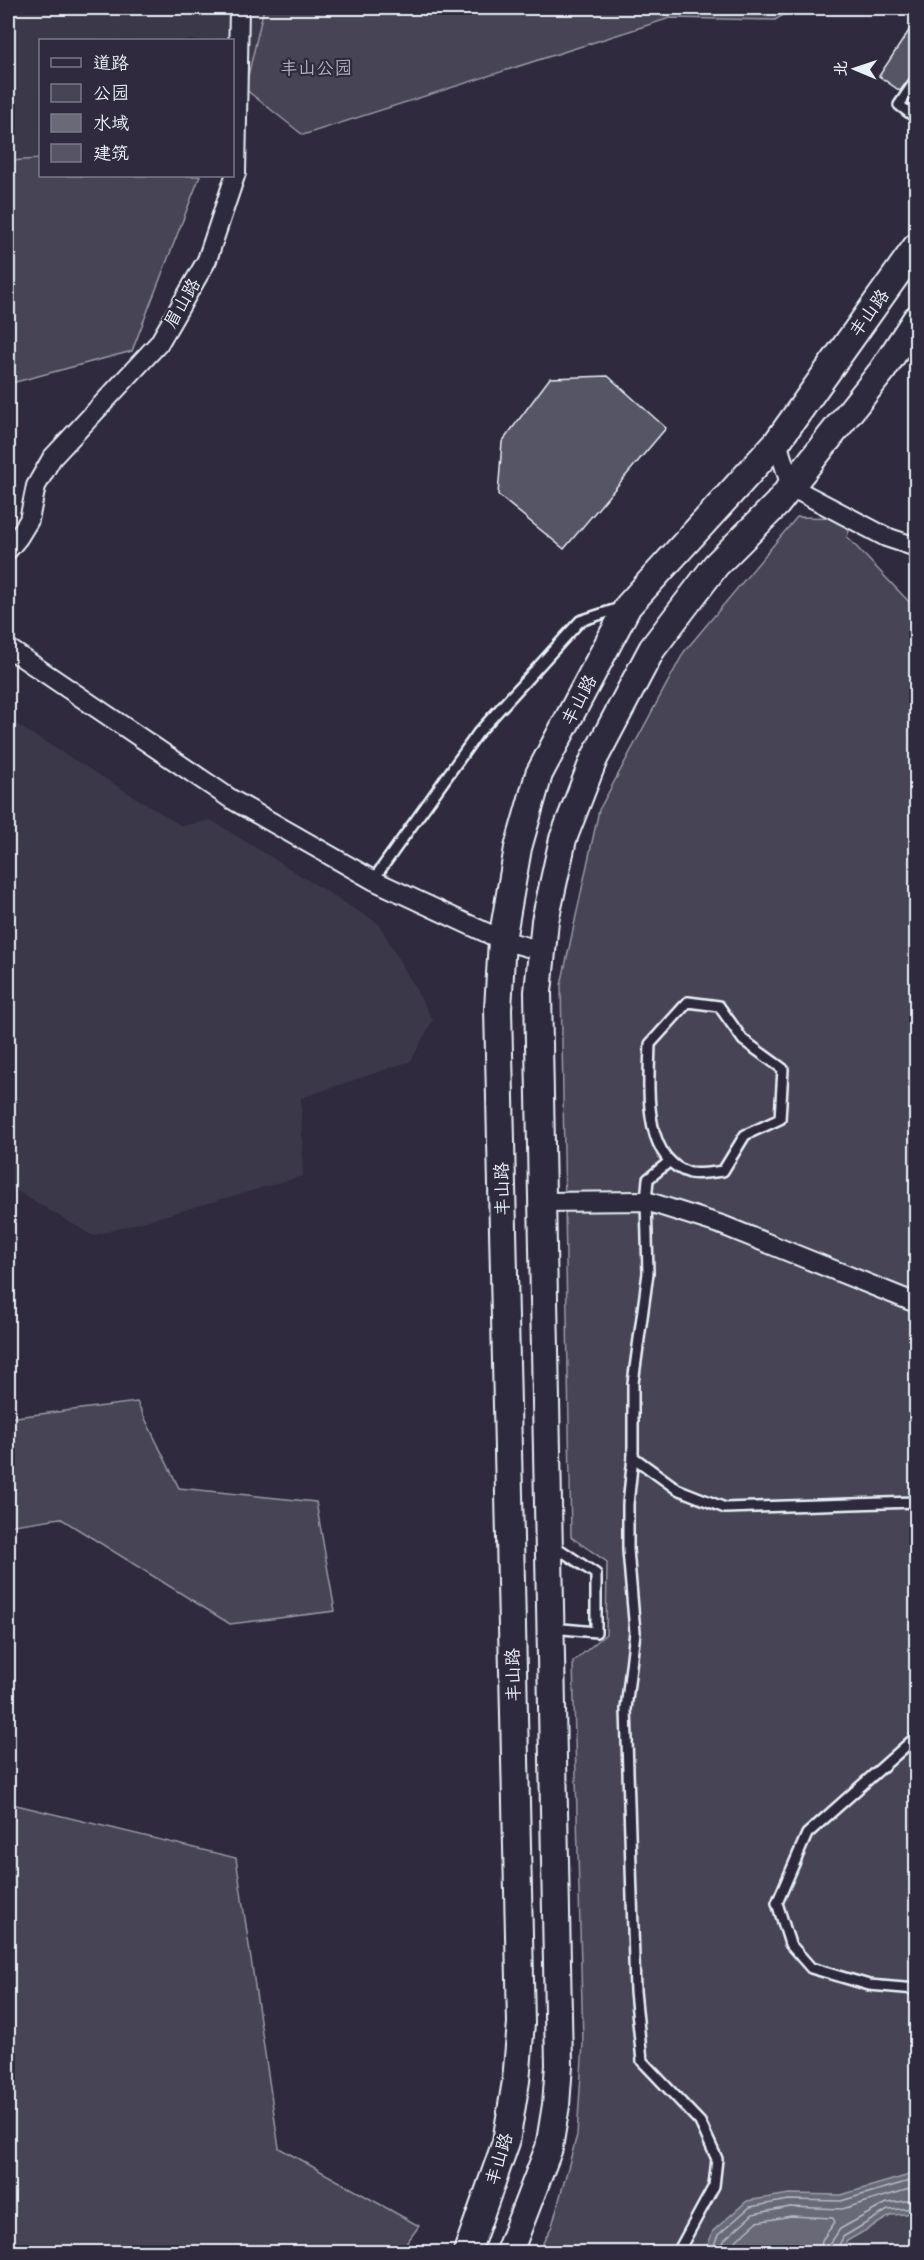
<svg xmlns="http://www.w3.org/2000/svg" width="924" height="2260" font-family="'Comic Neue','LXGW WenKai TC',sans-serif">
<rect width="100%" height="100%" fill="#2f2a3d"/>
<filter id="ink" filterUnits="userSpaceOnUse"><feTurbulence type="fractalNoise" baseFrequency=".0167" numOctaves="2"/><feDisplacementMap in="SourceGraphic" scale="12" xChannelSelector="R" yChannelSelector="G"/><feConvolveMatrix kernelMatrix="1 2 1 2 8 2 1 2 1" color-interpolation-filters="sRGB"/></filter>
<g filter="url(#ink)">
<g fill="#3b3749">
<polygon points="8,8 264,8 245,89 232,40 40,40 40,159 8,161"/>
<polygon points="8,719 182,826 211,820 379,924 433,1020 411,1061 301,1098 303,1176 93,1236 8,1186"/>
</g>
<g fill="#464455" stroke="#979aa6" stroke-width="1.5">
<polygon points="264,8 795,8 775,20 670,18 303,135 245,89"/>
<polygon points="40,159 40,176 200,176 132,351 8,384 8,161"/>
<polygon points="797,517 853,518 847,537 916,609 916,2252 538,2252 552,2226 577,2135 583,2043 573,1662 606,1634 607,1562 571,1537 561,985 599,810 684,652"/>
<polygon points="137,1402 179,1488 316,1502 335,1611 230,1624 60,1518 8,1526 8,1418"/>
<polygon points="8,1803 236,1858 279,2148 419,2226 400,2252 8,2252"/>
</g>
<polygon fill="#696978" stroke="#9c9fab" stroke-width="1.5" points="916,2173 916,2213 892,2215 847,2241 841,2252 705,2252 713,2231 747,2201 789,2194 841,2195"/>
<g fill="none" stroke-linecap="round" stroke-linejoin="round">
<g stroke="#b5bbc5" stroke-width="1.5">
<polyline points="711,2252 718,2235 750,2207 789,2200 841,2201 916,2179"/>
<polyline points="719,2252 725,2239 753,2214 790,2207 842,2209 916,2187"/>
<polyline points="729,2252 732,2244 757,2222 791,2216 833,2218 835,2222 822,2240 820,2252"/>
<polyline points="829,2252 830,2244 840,2229 887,2203 916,2200"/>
<polyline points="836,2252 843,2237 888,2210 916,2208"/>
</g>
</g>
<g fill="#575565" stroke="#e8f1f8" stroke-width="1.5">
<polygon points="916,20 916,73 911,76 900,91 879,76"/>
<polygon points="608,376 666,428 564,549 498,495 502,442 550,378"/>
</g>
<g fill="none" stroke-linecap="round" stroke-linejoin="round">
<defs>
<g id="lane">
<polyline points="916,80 899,105 916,118"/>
<polyline points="373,880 478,733 580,621 623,607"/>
<path d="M688,1002L719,1006L743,1040L783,1069L780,1119L745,1135L723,1171C714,1172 699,1175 690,1173C641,1159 649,1083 650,1044Z"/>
<polyline points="670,1161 648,1179 646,1201 648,1273 633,1383 633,1457 628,1504 628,1550 635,1632 626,1709 635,1991 642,2061 700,2122 717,2159 714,2186 678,2252"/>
<polyline points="633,1457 677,1489 725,1508 916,1502"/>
<polyline points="552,1628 596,1632 596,1574 553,1545"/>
<polyline points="916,1737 807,1834 777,1903 790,1944 811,1968 869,1985 916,1989"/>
</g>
<g id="street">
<polyline points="777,442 791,487 886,537 916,547"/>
<polyline points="8,550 18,538 29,520 36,486 52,458 159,343 207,260 236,173 239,8"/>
<polyline points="8,648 231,799 373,880 502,940 542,951"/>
<polyline points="542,1202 646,1201 722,1225 916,1303"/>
</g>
<g id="secondary">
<polyline points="467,2252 506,2142 516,2081 521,2023 498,1009 502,940 518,848 539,774 628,606 777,442 916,247"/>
<polyline points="509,2252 549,2148 556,2105 559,2065 538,992 545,921 563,839 594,759 652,649 716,565 777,504 882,371 916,319"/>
</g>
</defs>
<use href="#lane" stroke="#e8f1f8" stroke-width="14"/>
<use href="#street" stroke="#e8f1f8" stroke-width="22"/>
<use href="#secondary" stroke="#e8f1f8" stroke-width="30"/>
<use href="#lane" stroke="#2f2a3d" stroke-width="9"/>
<use href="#street" stroke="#2f2a3d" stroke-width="18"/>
<use href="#secondary" stroke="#2f2a3d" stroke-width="26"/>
</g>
</g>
<g text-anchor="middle" stroke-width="4.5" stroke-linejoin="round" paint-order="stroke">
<g font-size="18" fill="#afb4bf" stroke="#2f2a3d">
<text x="316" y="74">丰山公园</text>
</g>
<g font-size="18" fill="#e8f1f8" stroke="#2f2a3d">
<text transform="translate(182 303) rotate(-60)" y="6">眉山路</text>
<text transform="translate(869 313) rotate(-54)" y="6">丰山路</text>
<text transform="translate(579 700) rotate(-62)" y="6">丰山路</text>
<text transform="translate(502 1189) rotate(-91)" y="6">丰山路</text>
<text transform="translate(513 1675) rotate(-91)" y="6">丰山路</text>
<text transform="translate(499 2159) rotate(-73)" y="6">丰山路</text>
</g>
</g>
<rect width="924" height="2260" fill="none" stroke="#2f2a3d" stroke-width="30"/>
<rect x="15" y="15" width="894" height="2230" fill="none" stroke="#e8f1f8" stroke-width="2" filter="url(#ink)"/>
<rect x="39" y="39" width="195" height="138" fill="#2f2a3d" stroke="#797a88" stroke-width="1.5"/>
<rect x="51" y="58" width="30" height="9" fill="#2f2a3d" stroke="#797a88" stroke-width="1.5"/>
<text x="93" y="69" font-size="18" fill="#e8f1f8">道路</text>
<rect x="51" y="84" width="30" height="18" fill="#464455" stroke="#797a88" stroke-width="1.5"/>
<text x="93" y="99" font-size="18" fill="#e8f1f8">公园</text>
<rect x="51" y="114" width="30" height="18" fill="#696978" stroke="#797a88" stroke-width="1.5"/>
<text x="93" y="129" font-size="18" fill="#e8f1f8">水域</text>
<rect x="51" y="144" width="30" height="18" fill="#575565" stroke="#797a88" stroke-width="1.5"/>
<text x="93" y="159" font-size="18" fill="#e8f1f8">建筑</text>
<g transform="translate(855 69) rotate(272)" stroke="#2f2a3d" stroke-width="4.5" paint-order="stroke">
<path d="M0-4.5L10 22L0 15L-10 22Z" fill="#e8f1f8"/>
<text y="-9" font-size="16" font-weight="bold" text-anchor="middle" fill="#e8f1f8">北</text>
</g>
</svg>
